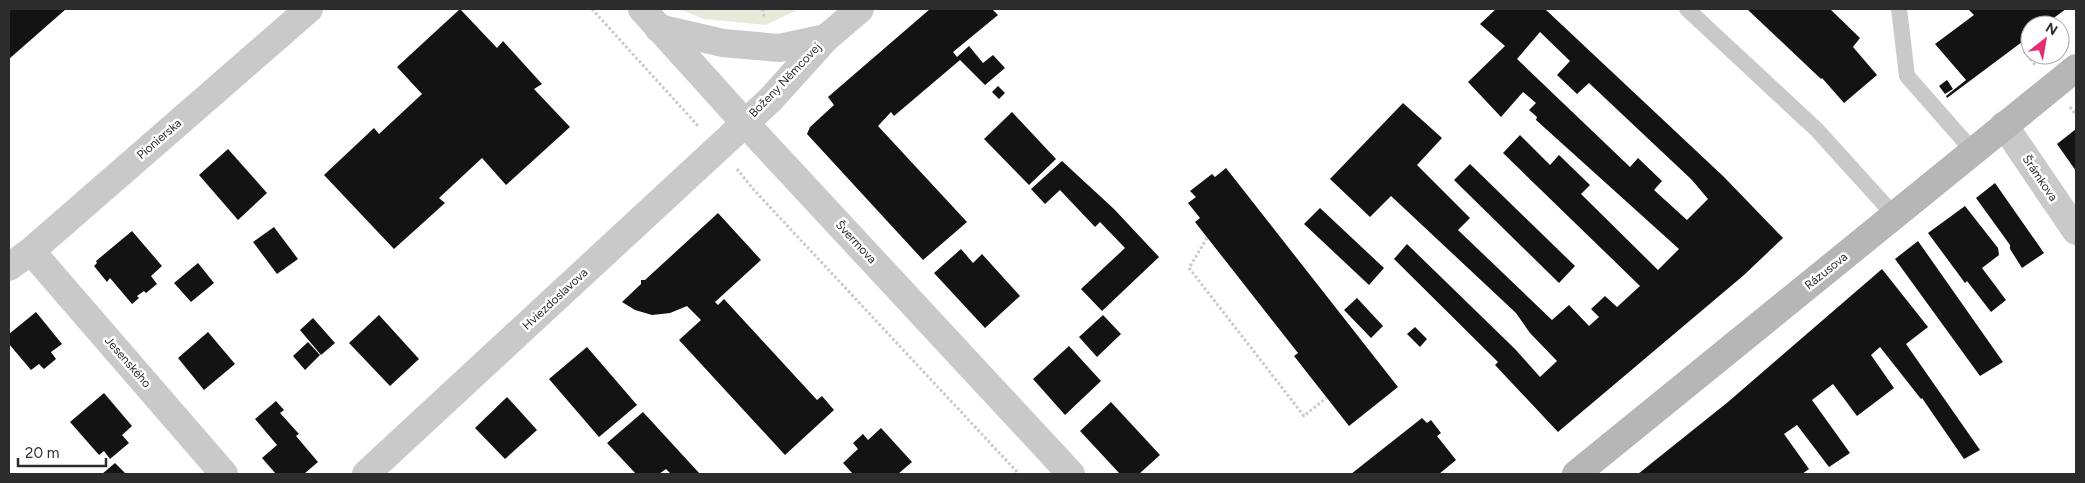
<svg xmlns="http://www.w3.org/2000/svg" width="2085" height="483" font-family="Figtree,sans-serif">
<rect width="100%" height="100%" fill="#fff"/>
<polygon fill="#e7ead9" points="679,9 799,9 766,25 704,19"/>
<g fill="#131313" fill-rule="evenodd">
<polygon points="9,9 66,9 9,59"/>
<polygon points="460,9 497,48 503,41 542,84 534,89 570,127 506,185 482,158 439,198 445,203 394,249 324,175 374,128 379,134 422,94 397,67"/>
<polygon points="930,9 992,9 998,15 953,52 957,57 969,46 983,63 993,55 1005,68 985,85 960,60 894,116 891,112 878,126 967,222 923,260 807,134 810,127 834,105 828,97"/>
<path d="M1496,9H1545L1724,177L1783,238L1744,275L1558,432L1495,365L1498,362L1394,259L1407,244L1515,349L1540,377L1557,361L1530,333L1516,313L1391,196L1370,217L1330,179L1403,103L1442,138L1417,165L1470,218L1458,230L1552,320L1569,305L1589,326L1599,317L1591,309L1605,296L1617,307L1640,286L1503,153L1520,135L1550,165L1559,155L1590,185L1581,194L1658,270L1679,249L1536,120L1537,117L1529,110L1536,103L1523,92L1501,117L1468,82L1505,46L1480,24ZM1540,32L1570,61L1557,75L1577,94L1589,83L1692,180L1708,199L1687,220L1654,190L1662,181L1638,158L1630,167L1517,59Z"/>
<polygon points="1747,9 1830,9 1860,38 1853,47 1877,75 1844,103 1822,78 1821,79"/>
<polygon points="1968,9 2066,9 2044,25 2030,25 2030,36 1947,98 1946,96 1966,80 1935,44 1974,15"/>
<polygon points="1947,80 1953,89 1945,94 1939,86"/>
<polygon points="998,86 1005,93 999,99 992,92"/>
<polygon points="1012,112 1056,159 1029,185 984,139"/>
<polygon points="2076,129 2076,171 2057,144"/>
<polygon points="228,149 267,193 238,220 199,175"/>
<polygon points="1062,161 1114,209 1159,257 1102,311 1081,289 1125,248 1100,222 1095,227 1060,190 1045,204 1031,189"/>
<polygon points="1470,164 1575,266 1559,283 1454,180"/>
<polygon points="1226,168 1398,387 1349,426 1294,356 1298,353 1195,222 1200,218 1188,203 1196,197 1190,191 1212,174 1215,177"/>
<polygon points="1995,183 2044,253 2022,268 2010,249 2010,245 1976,198"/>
<polygon points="1965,206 1998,248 1999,255 1982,268 2006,300 1991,312 1967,281 1965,283 1928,233"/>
<polygon points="1320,208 1384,268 1369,285 1304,224"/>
<polygon points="718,213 761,260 715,302 718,305 724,299 817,400 822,396 834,410 785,455 679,340 701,320 687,306 670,313 652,315 635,310 622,302 641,284 641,280 645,280"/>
<polygon points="274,227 298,259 277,274 253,242"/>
<polygon points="132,231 162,266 151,276 157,284 146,293 144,291 137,296 139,298 132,304 110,278 107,282 94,266 97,263 96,261"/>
<polygon points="1918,241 2003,362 1980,376 1895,259"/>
<polygon points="961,249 973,263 982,254 1020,296 985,328 934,273"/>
<polygon points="198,263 214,283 191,302 174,283"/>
<polygon points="1882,269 1928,327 1906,344 1980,450 1964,459 1922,398 1921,399 1880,347 1871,355 1894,388 1857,416 1833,384 1812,400 1850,453 1829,467 1797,425 1784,434 1809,469 1802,474 1638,474 1728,402"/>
<polygon points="1357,298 1383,326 1371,338 1344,310"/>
<polygon points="36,312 62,344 51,352 56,359 44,369 39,364 31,370 9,344 9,334"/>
<polygon points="379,315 419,359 390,386 349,343"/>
<polygon points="1103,315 1121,334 1097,357 1079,337"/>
<polygon points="313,318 335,343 321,355 300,330"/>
<polygon points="1415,327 1427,339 1420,347 1407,334"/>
<polygon points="208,332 235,364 204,390 178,358"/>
<polygon points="308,342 320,355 305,370 293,356"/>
<polygon points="1069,346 1101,381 1065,415 1033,379"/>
<polygon points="587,347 637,405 599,437 549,379"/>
<polygon points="104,393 132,426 122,435 129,443 110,459 104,451 99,455 70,422"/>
<polygon points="507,397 537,430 505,459 475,428"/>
<polygon points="276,401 284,410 280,413 299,434 296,436 318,462 304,474 276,474 262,458 277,445 255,419"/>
<polygon points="1111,402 1160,455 1139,474 1120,474 1080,431"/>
<polygon points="643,412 700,474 671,474 666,469 659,474 636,474 607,443"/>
<polygon points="1422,418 1427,423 1431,420 1441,433 1437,436 1456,460 1439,474 1351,474"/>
<polygon points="881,428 912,462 898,474 853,474 843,463 858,449 853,443 863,434 868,440"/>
<polygon points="115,463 126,474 102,474"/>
</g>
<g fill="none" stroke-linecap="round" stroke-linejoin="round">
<g stroke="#c9c9c9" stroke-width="3" stroke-dasharray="2.5 2.5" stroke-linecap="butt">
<polyline points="592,9 699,127"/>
<polyline points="763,9 764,18"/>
<polyline points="2024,51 2035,65"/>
<polyline points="2070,107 2076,115"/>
<polyline points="737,169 754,190 1019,474"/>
<polyline points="1207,238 1189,268 1304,416 1326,398"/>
</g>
<g stroke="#c9c9c9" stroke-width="16">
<polyline points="1687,9 1817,130 1894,215"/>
<polyline points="1899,9 1907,76 1973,151"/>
</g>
<g stroke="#c9c9c9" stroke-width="28">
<polyline points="658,28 723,43 779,48 826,38"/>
<polyline points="2004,125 2076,231"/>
<polyline points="31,251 224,474"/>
<polyline points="9,267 31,251 309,9"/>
<polyline points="366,474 770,100 826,38 860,9"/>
</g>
<polyline stroke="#c9c9c9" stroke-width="28" points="642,9 744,122 1071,474"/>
<polyline stroke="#b6b6b6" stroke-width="28" points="1576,474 2076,68"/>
</g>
<g text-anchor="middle" stroke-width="5" stroke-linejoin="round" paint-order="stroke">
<g font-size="12" fill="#2c2c2c" stroke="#fff">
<text transform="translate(785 80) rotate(-46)" y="4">Boženy Němcovej</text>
<text transform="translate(159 139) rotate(-41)" y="4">Pionierska</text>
<text transform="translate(2040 178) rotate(56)" y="4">Šrámkova</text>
<text transform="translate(856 242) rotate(47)" y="4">Švermova</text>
<text transform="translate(1826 271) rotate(-39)" y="4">Rázusova</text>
<text transform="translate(555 299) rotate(-43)" y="4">Hviezdoslavova</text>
<text transform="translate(128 362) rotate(49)" y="4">Jesenského</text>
</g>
</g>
<rect width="2085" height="483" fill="none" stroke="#2c2c2c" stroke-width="20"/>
<g transform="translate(2045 40) rotate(31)"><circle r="24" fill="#ffffff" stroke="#ababab"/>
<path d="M0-4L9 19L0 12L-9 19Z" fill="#e32d74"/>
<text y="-8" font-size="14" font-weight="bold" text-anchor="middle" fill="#2c2c2c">N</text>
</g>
<path d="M18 458v8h88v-8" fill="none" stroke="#2c2c2c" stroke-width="2.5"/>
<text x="25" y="458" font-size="15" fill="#2c2c2c" stroke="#ffffff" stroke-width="4" paint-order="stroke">20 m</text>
</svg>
